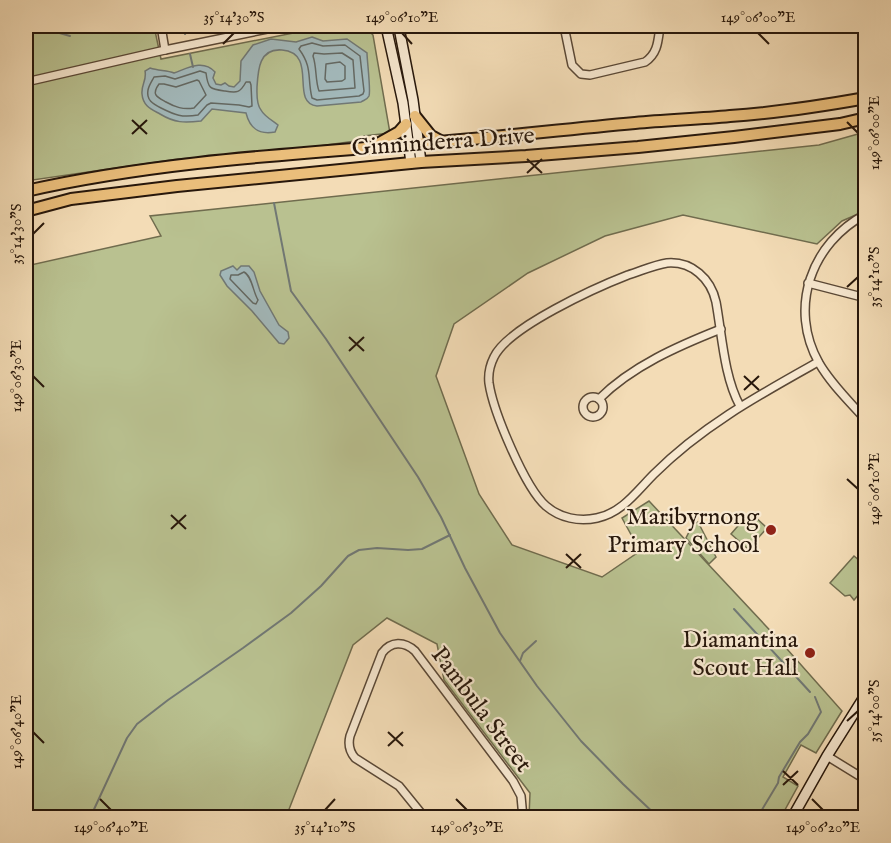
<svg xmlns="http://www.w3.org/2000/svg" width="891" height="843" font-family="'IM FELL English',serif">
<rect width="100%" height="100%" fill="#f3dcb6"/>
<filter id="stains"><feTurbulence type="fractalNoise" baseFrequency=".00333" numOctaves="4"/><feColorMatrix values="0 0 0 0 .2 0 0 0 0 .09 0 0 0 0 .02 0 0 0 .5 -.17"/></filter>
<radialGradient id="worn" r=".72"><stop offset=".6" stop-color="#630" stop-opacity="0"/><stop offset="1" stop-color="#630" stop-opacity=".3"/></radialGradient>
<g fill="#b9c190" stroke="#706c4e" stroke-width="1.5">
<polygon points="26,26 154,26 161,59 329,26 364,26 373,35 390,133 364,136 363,140 275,152 178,159 26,181"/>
<polygon points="865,132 865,211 842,221 817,244 683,215 605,236 528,273 454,324 436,376 479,494 512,545 602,577 640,551 622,518 649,501 779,640 842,711 816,753 801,745 783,777 798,786 781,817 529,817 530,793 444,680 437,644 387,618 353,645 286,817 26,817 26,266 161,236 150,216 819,145"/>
<polygon points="750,512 767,528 748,549 731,534"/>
<polygon points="698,522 716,557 709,564 686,538 693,524"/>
<polygon points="854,556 866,566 865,577 860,583 865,587 854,600 850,595 845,596 830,583"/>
</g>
<g fill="#a2b8ba" stroke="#717874" stroke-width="1.5">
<path d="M312,37L323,41L347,39L367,53C367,60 371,91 369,96C367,100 364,100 361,102L317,106C289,103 319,53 282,50C259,48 258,70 257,87C257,94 256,104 261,110C264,116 273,121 278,125L275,132C259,135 250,129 246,113L212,109L201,121C184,123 175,123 160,114C151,109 143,106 142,94C141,85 147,80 145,71L150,68C159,71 167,70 174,73C188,68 203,59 215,72L213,78L216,84L221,85L225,83L229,86L234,87L240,81L241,61L253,45L271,39L296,42Z"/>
<polygon points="233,266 237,270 241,266 249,266 254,272 260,291 279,325 288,332 289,338 284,344 279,343 252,311 227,286 220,275 221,271"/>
</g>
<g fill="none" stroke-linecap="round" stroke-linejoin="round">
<g stroke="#646862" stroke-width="1.5">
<path d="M312,43L323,46L345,45L360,56L364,91L363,94L359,96L317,100L312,98C307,78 313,68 299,49L301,46Z"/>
<path d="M314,53L324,54L342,53L353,60L355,88L319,91C315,80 317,68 313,56Z"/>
<polygon points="340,62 345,66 345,79 342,81 327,82 325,79 326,64"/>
<path d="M200,71L206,73C208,89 210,89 225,91C237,93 240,93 246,82H250L251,85L252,106L249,107L239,105L211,103L207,105L198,115C182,118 175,115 161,108C153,104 146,100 148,90C149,85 152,81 154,77L165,76L175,79Z"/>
<path d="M197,80L199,81L206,95L194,108C183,110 175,107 166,102C157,97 151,95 159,84H164L176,87Z"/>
<path d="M244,272C252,276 253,292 258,300L256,304L253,303L230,279L231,275H238Z"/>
</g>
<g stroke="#717874" stroke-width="2">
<polyline points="35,26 70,36"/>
<polyline points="185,34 187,30 204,26"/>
<polyline points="190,54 193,67"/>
<polyline points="274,203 291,291 326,339 418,477 441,517 465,568 500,633 537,686 581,741 623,784 659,818"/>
<polyline points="734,609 810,692"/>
<polyline points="520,661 523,653 536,641"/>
<polyline points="90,818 127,738 137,724 168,700 243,648 291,613 321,586 348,556 359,550 377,548 408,550 422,549 450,535"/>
<polyline points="757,818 778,783 779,777 800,742 808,734 821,712 815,697"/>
</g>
<defs>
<g id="street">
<polyline points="161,26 165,50"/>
<path d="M564,26L572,65L581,74L590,75L645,62C658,53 658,41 660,26"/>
<polyline points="26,82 165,50 282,26"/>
<path d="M866,214C811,243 788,308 819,363C831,384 850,402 866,420"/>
<polyline points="808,283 866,298"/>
<circle cx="593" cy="407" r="10"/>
<path d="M599,399C632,366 678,346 721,329"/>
<path d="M740,406C724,377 722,335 716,302C711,279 692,261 667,263C654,265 641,271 628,275C597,287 508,327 494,357C490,365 488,374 489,383C493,411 525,488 546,506C560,518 579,522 597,518C622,513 637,491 654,474C702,426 759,395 818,362"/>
<polyline points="827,756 866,780"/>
<path d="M425,818L399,786L355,758C349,751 348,744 350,736L382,653C391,641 404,641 415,651L513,781L521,796L523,818"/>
</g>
<g id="secondary">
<polyline points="386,26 403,103 411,163"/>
<polyline points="401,26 400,33 413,100 421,162"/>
<polyline points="792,818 827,756 866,694"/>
</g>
<g id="primary">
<polyline points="415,116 431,136 442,142"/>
<polyline points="374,146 399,132 406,124"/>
<path d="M26,191C150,163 277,155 404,145C481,139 558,130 635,123C667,120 699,119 730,116C775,113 821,106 866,98"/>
<polyline points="26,211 71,199 177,186 421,162 526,156 638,147 734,137 840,124 866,118"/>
</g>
</defs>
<use href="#street" stroke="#5a4836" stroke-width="10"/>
<use href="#secondary" stroke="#27170b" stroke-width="12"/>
<use href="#primary" stroke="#27170b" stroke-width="14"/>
<use href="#street" stroke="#f7e8d0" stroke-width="7"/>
<use href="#secondary" stroke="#f7e8d0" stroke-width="9"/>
<use href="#primary" stroke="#eabe7b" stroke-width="10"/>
</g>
<path fill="none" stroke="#27170b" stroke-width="2" d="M402,33L412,44M758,33L769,44M223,44L234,33M132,120L147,134M847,122L858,133M132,134L147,120M527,159L542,173M527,173L542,159M33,234L44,223M847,287L858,277M349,337L364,351M349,351L364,337M33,376L44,387M744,376L759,390M744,390L759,376M847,479L858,489M171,515L186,529M171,529L186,515M566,554L581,568M566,568L581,554M847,721L858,711M33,732L44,743M388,732L403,746M388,746L403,732M783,771L798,785M783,785L798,771M100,799L111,810M456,799L467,810M812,799L823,810M325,810L335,799"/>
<g fill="#8f2418" stroke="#f7e8d0" stroke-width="2">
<circle cx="771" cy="530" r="6"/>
<circle cx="810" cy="653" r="6"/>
</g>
<g text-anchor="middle" stroke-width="4.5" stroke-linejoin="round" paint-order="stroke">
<g font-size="24" fill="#27170b" stroke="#f7e8d0">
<text transform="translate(443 141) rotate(-4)" y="8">Ginninderra Drive</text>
<text transform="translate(482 709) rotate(53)" y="8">Pambula Street</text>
</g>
<g font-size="24" fill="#27170b" stroke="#f7e8d0" text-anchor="end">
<text x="759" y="524">Maribyrnong<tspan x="759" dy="28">Primary School</tspan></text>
<text x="798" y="647">Diamantina<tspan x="798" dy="28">Scout Hall</tspan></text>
</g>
</g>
<rect width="891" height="843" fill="none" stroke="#f3dcb6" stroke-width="66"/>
<rect x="33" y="33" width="825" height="777" fill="none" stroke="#27170b" stroke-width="2"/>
<g font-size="15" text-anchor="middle" fill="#27170b">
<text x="234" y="22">35°14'30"S</text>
<text x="402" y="22">149°06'10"E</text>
<text x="758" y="22">149°06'00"E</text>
<text transform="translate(874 133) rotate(-90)" y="5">149°06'00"E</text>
<text transform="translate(16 234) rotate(-90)" y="5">35°14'30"S</text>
<text transform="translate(874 277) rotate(-90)" y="5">35°14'10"S</text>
<text transform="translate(16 376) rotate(-90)" y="5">149°06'30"E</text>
<text transform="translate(874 489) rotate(-90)" y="5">149°06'10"E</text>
<text transform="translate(874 711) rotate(-90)" y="5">35°14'00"S</text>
<text transform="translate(16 732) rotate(-90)" y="5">149°06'40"E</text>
<text x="111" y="832">149°06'40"E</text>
<text x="325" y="832">35°14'10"S</text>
<text x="467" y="832">149°06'30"E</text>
<text x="823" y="832">149°06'20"E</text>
</g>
<rect width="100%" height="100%" filter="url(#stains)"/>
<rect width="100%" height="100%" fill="url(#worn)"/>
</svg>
